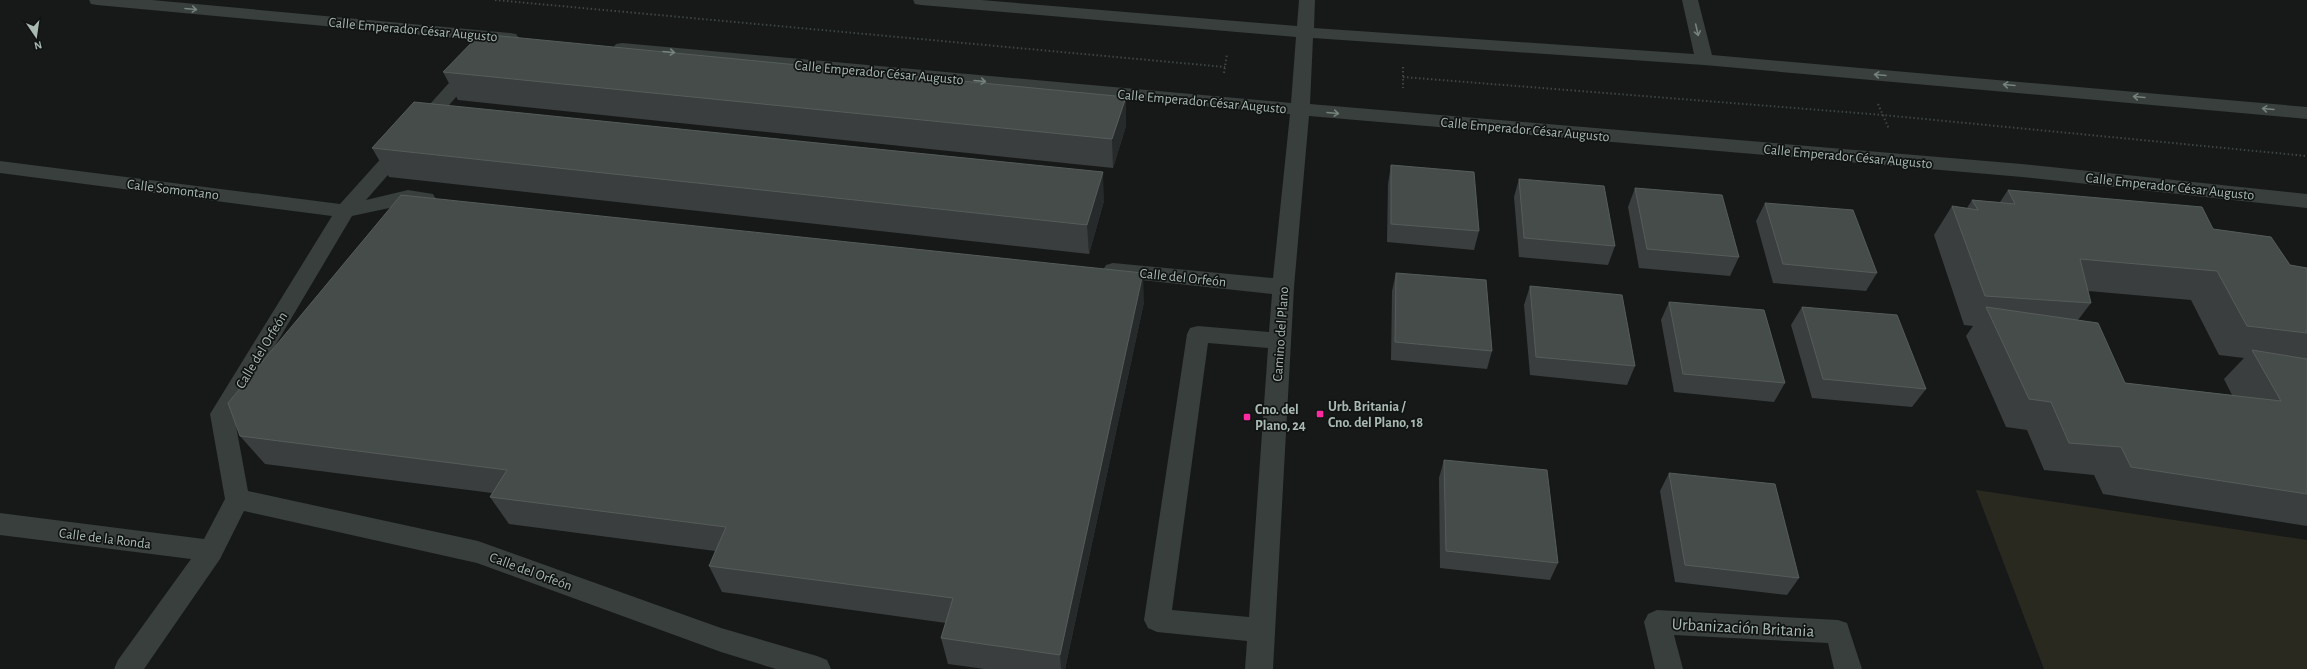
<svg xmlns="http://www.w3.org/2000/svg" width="2307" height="669" font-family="'Alegreya Sans',sans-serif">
<rect width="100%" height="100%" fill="#171919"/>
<polygon fill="#2a2920" points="1976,490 2307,540 2307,669 2044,669"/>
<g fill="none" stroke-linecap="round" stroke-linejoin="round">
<g stroke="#3e4642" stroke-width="2" stroke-dasharray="1.5 2.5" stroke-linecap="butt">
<polyline points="495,0 1225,67"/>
<polyline points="1403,67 1403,88"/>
<polyline points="1224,73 1227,54"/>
<polyline points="1403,77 1883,115 2307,156"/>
<polyline points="1878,104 1889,129"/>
</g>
<g fill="#383f3c" fill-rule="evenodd">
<polygon points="89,0 152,0 510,33 516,34 519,38 516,42 510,43 97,5 91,4"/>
<path d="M913,0H981L1297,26L1299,0H1315L1314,28L1694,54L1682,0H1698L1712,55L2307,107V119L1704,65L1313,38L1310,104L2022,164L2307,194V208L2022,177L1309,116L1294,287L1273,669H1245L1247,641L1157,632L1148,628L1144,620L1187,334L1190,328L1198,326L1269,332L1272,294L1113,277L1106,275L1103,270L1106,265L1113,263L1273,278L1290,114L622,53L616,52L613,48L616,44L622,43L1291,103L1296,37L921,5L915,4ZM1208,343L1268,348L1249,617L1172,610Z"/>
<polygon points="472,63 478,64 481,68 478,72 366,200 408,190 433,194 436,199 433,204 426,206 408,204 352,216 234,415 248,491 478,541 721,628 817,656 827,660 831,669 776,669 721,652 477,563 244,511 220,559 144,669 114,669 118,660 191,559 0,535 0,513 204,539 225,499 210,414 332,216 0,173 0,161 340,204 466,64"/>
<polygon points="1657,610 1838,620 1847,623 1862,669 1834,669 1828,643 1674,635 1683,669 1655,669 1644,622 1648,614"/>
</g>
</g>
<g fill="#3a3e3e" fill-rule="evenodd">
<polygon points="443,72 1126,97 1126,126 1113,168 458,100"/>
<polygon points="372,148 1104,201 1089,254 389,177"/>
<polygon points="1391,165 1479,231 1474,250 1387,242 1388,184"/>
<polygon points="1519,179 1615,246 1608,265 1519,257 1514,197"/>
<polygon points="1635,188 1739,257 1730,276 1639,268 1628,207"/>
<path d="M2008,190L2213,229L2290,265L2307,268V526L2103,494L2094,475L2044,470L2027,430L2006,427L1966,336L1973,326L1964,325L1934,235L1952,206L1967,208L1972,200L2000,202ZM2088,291L2191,300L2219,355L2244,358L2224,379L2232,395L2125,383L2078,320L2091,303Z"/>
<polygon points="1765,203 1877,273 1866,291 1773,283 1756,221"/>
<polygon points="1396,273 1492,351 1487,369 1391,360 1392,291"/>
<polygon points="1530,286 1635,366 1627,385 1530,375 1524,305"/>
<polygon points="1144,302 1065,669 985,669 948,664 941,638 946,623 722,592 709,566 715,551 509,524 490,497 492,493 265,464 240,436"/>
<polygon points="1669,302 1785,383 1774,402 1674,392 1661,320"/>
<polygon points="1802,307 1926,389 1912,407 1812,398 1791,325"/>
<polygon points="1444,460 1558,563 1550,580 1440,568 1439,478"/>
<polygon points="1669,473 1799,578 1787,595 1675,582 1660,491"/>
</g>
<g fill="#272a2a">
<polygon points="1126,97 1126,126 1113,168 1112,139"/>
<polygon points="1103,172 1104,201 1089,254 1087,225"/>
<polygon points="1143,273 1144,302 1065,669 1061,669 1060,655"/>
</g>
<g fill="#464c4a" stroke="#555d5a">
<polygon points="480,34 1126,97 1112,139 443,72"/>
<polygon points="414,102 1103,172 1087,225 372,148"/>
<polygon points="1391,165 1474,172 1479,231 1391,224"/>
<polygon points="1519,179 1604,186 1615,246 1524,238"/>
<polygon points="1635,188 1722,195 1739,257 1647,249"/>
<polygon points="2008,190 2202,207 2213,229 2271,237 2290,265 2307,268 2307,333 2247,326 2217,271 2080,259 2091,303 1985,296 1952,206 1978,210 1972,200 2015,204"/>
<polygon points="401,195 1143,273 1060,655 941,638 953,598 709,566 726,527 490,497 507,470 240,436 228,403"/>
<polygon points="1765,203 1853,210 1877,273 1783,264"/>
<polygon points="1396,273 1486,280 1492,351 1395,342"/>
<polygon points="1530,286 1622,295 1635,366 1536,357"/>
<polygon points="1669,302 1764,310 1785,383 1683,374"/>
<polygon points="1802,307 1897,315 1926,389 1823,379"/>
<polygon points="1986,307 2098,323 2125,383 2281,401 2252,350 2307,359 2307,494 2131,467 2121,447 2069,443 2051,402 2029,399"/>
<polygon points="1444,460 1547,470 1558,563 1446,551"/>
<polygon points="1669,473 1775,484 1799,578 1685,565"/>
</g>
<defs><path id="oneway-shaft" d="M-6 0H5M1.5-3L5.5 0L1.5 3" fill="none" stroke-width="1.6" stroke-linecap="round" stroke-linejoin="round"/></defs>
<g stroke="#76837c">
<use href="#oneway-shaft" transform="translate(191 9) rotate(5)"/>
<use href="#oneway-shaft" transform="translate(1697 30) rotate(77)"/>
<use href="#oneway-shaft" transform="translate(669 52) rotate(5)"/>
<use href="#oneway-shaft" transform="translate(1880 75) rotate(-175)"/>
<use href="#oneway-shaft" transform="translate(980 81) rotate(5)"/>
<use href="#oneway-shaft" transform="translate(2009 85) rotate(-175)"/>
<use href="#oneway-shaft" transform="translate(2139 97) rotate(-175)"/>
<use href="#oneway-shaft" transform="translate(2268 109) rotate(-175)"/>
<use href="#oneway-shaft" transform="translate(1333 113) rotate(5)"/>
</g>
<g fill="#ff29a2" stroke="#121414" stroke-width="1.5">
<rect x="1316" y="410" width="8" height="8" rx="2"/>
<rect x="1243" y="413" width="8" height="8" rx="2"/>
</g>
<g text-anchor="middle" stroke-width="3.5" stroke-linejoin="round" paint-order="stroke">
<g font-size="14" fill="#a8bab1" stroke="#121414">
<text transform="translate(413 29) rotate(5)" y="5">Calle Emperador César Augusto</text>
<text transform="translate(879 72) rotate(5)" y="5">Calle Emperador César Augusto</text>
<text transform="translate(1202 101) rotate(5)" y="5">Calle Emperador César Augusto</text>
<text transform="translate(1525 129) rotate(5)" y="5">Calle Emperador César Augusto</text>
<text transform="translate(1848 156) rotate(5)" y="5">Calle Emperador César Augusto</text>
<text transform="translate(2170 186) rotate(6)" y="5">Calle Emperador César Augusto</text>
<text transform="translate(173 189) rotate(7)" y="5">Calle Somontano</text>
<text transform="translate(1183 277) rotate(6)" y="5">Calle del Orfeón</text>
<text transform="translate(1280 334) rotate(-86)" y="5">Camino del Plano</text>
<text transform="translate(261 350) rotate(-59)" y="5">Calle del Orfeón</text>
<text transform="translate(105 538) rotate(7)" y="5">Calle de la Ronda</text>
<text transform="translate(531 571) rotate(20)" y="5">Calle del Orfeón</text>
</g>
<g font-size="14" font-weight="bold" fill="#a8bab1" stroke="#121414" text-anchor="start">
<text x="1328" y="411">Urb. Britania /<tspan x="1328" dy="16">Cno. del Plano, 18</tspan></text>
<text x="1255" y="414">Cno. del<tspan x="1255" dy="16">Plano, 24</tspan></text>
</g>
<g font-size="17" fill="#a8bab1" stroke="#121414">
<text transform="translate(1743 627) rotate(3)" y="6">Urbanización Britania</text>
</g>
</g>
<g transform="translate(36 36) rotate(167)" stroke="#121414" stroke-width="3" paint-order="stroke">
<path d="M0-3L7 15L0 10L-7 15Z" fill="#a8bab1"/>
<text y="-6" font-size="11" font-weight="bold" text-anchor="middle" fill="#a8bab1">N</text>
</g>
</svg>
